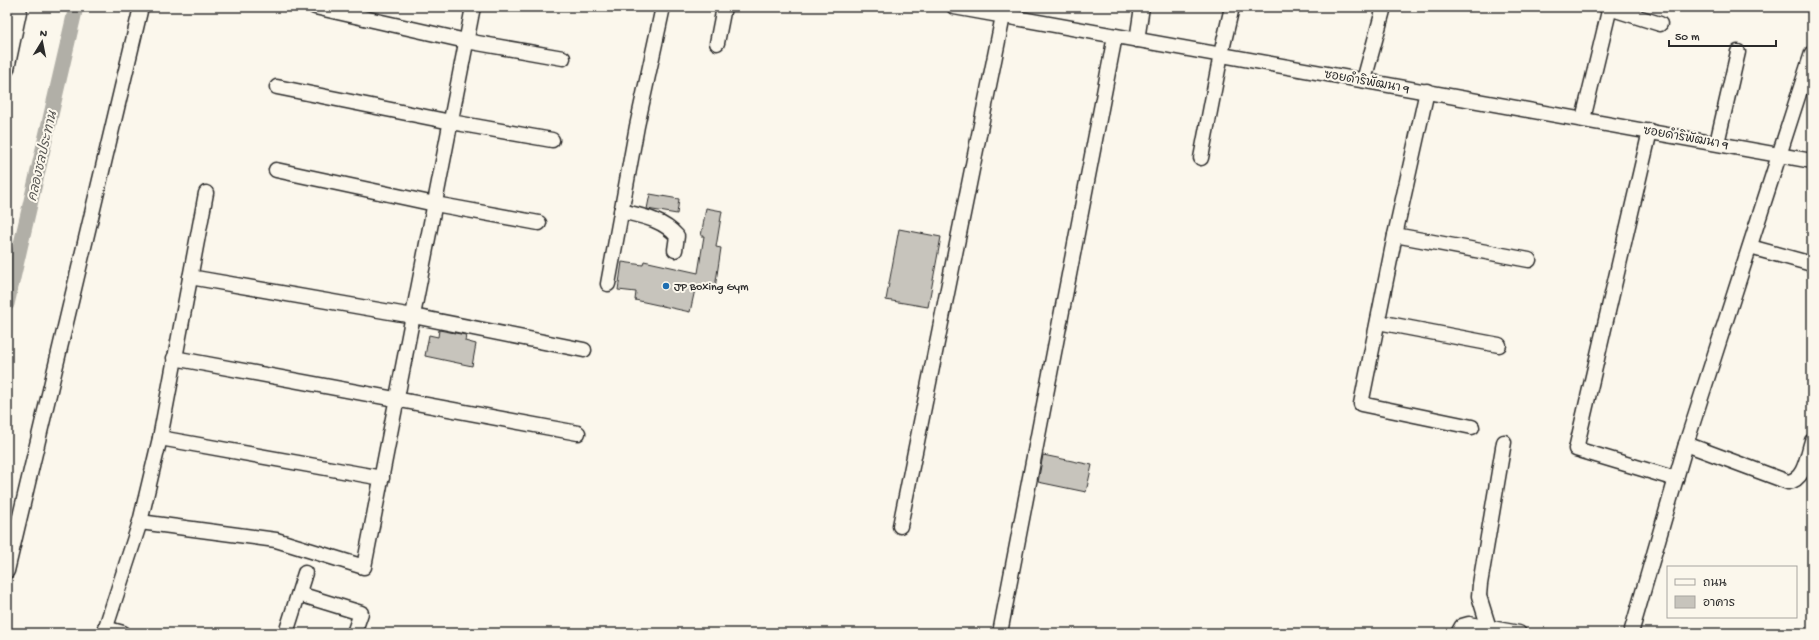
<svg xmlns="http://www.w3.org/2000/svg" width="1819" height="640" font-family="'Gochi Hand','Playpen Sans Thai',sans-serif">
<rect width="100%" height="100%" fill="#fbf7ec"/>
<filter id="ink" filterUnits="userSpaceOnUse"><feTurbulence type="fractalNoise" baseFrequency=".025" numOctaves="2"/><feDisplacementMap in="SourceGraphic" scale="8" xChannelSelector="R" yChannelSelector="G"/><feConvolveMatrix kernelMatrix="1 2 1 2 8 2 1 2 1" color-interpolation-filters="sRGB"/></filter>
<g filter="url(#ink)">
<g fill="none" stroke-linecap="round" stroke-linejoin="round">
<polyline stroke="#b1afa7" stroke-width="15" points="7,304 76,7"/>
</g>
<g fill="#c7c4bc" stroke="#2b2b2b">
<polygon points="650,194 679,199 677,214 647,209"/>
<polygon points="706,208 722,211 716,247 721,248 715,288 696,285 690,312 635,300 636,292 618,290 622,262 643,265 644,261 698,273 704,236 701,236"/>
<polygon points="899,229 941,237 928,307 886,300"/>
<polygon points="439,330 466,335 465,341 476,344 472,366 425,356 429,335 438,337"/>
<polygon points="1043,455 1092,465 1086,492 1038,482"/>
</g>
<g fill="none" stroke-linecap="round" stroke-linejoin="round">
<defs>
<g id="minor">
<polyline points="315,7 466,41 563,58"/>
<polyline points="954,7 1812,161"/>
<polyline points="1606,7 1660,24"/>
<polyline points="1137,40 1142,7"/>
<polyline points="717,43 724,7"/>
<polyline points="7,69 20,7"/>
<polyline points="1364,80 1384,7"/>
<polyline points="277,87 451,122 552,140"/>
<polyline points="1427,91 1395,235 1361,404 1472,427"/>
<polyline points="1583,119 1610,7"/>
<polyline points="1650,131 1576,449 1676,479"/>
<polyline points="1717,143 1738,52"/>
<polyline points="1201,158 1221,54 1232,7"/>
<polyline points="276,170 435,204 539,223"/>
<path d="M621,211C641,216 662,219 677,236L675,250"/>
<polyline points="1395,235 1529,260"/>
<polyline points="1750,247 1812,264"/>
<polyline points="190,277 413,316 584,350"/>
<polyline points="608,284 637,126 663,7"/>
<polyline points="1378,322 1499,345"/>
<polyline points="174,358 578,433"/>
<polyline points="160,438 382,478"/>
<path d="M1686,444L1788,482C1805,480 1807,456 1812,441"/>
<polyline points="140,522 276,540 364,567 473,7"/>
<polyline points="900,526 1003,16"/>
<polyline points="7,571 141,7"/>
<polyline points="299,594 361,613 354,633"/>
<polyline points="105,628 123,633"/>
<polyline points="1489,628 1479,596 1480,584 1504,442"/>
<polyline points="104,633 140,522 160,438 206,193"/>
<polyline points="286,633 305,573"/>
<polyline points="1000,633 1115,36"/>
<polyline points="1458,633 1462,626 1469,624 1519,633"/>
<polyline points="1631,633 1686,444 1812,53"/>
</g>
</defs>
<use href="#minor" stroke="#2b2b2b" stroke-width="17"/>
<use href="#minor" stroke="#fbf7ec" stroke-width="14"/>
</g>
</g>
<circle fill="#1f6fb2" stroke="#fbf7ec" stroke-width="1.5" cx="666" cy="286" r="4"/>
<g text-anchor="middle" stroke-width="4" stroke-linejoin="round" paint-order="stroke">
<g font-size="12" fill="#2b2b2b" stroke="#fbf7ec">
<text transform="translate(1367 81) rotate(10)" y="4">ซอยดำริพัฒนา 9</text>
<text transform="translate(1686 137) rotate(10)" y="4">ซอยดำริพัฒนา 9</text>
</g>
<g font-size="12" fill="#2b2b2b" stroke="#fbf7ec" text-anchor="start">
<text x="674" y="290">JP Boxing Gym</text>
</g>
<g font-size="13" font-style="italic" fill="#5a5956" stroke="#fbf7ec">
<text transform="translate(41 156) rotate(-77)" y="5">คลองชลประทาน</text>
</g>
</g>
<rect width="1819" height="640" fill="none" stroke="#fbf7ec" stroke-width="24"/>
<rect x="12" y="12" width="1795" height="616" fill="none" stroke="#2b2b2b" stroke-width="1.5" filter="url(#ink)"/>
<rect x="1667" y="566" width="130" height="52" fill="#fbf7ec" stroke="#a8a59f"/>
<rect x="1675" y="579" width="20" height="6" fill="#fbf7ec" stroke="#a8a59f"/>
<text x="1703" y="586" font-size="12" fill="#2b2b2b">ถนน</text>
<rect x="1675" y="596" width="20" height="12" fill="#c7c4bc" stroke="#a8a59f"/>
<text x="1703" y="606" font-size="12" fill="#2b2b2b">อาคาร</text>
<g transform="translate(42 42) rotate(10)" stroke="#fbf7ec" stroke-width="3" paint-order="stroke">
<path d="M0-3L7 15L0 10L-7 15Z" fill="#2b2b2b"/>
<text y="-6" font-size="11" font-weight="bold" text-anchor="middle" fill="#2b2b2b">N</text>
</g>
<path d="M1669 40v6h107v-6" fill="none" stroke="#2b2b2b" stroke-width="2"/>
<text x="1675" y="40" font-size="12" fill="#2b2b2b" stroke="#fbf7ec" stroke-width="3" paint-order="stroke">50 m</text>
</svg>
